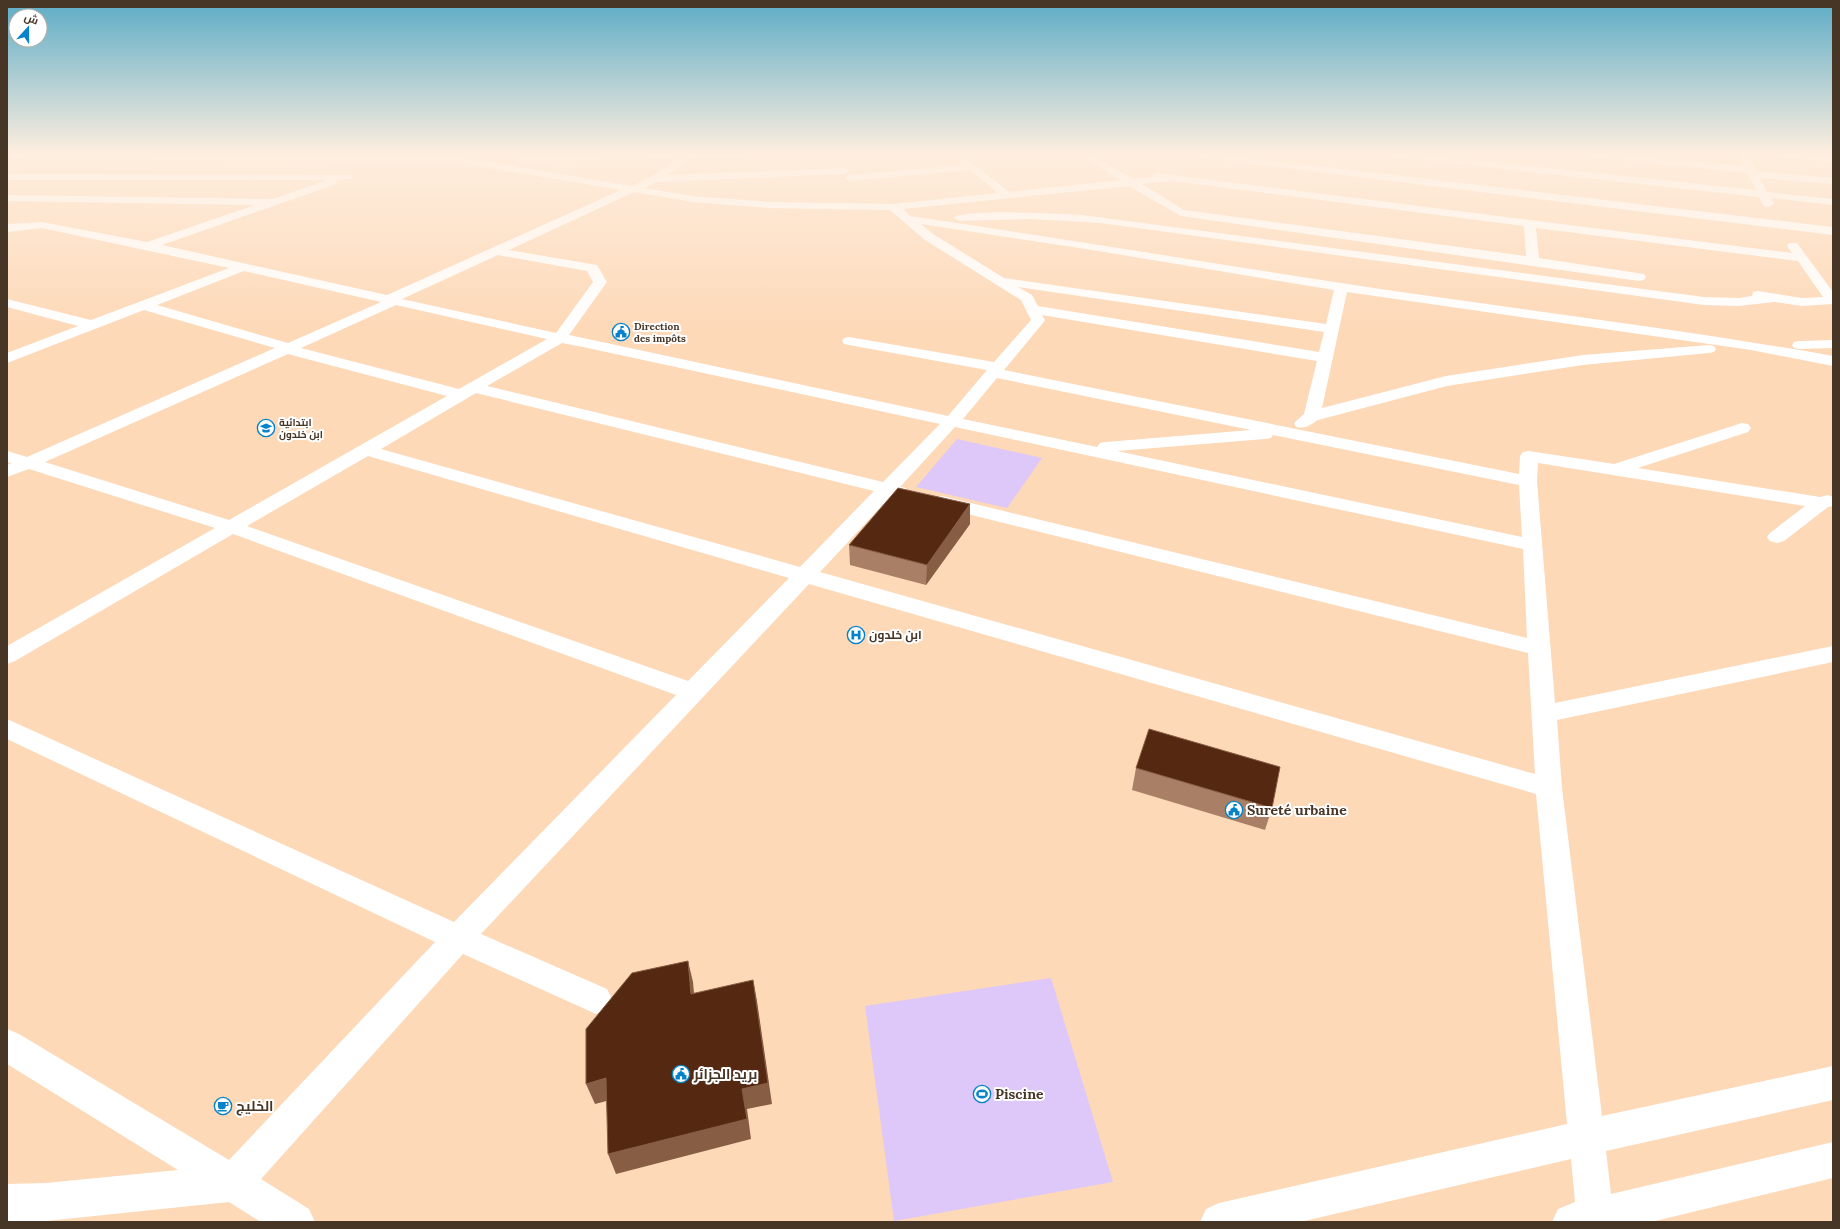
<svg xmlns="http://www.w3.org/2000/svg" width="1840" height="1229" font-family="Lora,Cairo,serif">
<rect width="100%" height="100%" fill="#fdd9b8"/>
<g fill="#ddc8f9">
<polygon points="957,439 1042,458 1007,508 916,487"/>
<polygon points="1051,978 1113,1182 894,1221 865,1006"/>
</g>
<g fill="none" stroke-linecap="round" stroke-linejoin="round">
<g fill="#fff" fill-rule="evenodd">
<path d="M7,154H224L433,157L429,154H444L632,186L651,177L673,162L676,158L519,162L514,159L519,156L749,154L744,157L686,158L681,166L667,175L844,168L849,171L844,174L657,182L644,188L693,196L769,202L893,204L998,193L970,170L849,181L844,178L849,175L963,165L955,158L960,155L1010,192L1120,180L1080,154H1091L1133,179L1152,177L1153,174L1157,173L1792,253L1787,246L1789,243H1797L1833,292V304L1802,306L1774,302L1739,306L1704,305L1100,223L1030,219L960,221L954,218C962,208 1065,214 1082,215L1704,297L1739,298L1752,296L1753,292L1758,291L1802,298L1823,297L1798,261L1536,228L1539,258L1644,274L1646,277L1644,280L1639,281L1181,216L1129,186L903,209L910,216C1054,237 1198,261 1341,283C1505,308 1670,327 1833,356V366L1751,350L1347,292L1322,408L1446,376L1583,355L1709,345L1714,346L1716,349L1714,352L1709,353L1583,365L1447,386L1318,420C1310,425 1306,429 1296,427L1294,423L1304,414L1317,361L1042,315L1045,320L1043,323L1004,370L1519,474L1520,456L1523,452L1529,451L1614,464L1742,423L1748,424L1751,428L1748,432L1638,468L1820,497L1828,495L1833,497V506L1828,507L1784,541L1777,543L1770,541L1767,537L1770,533L1805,506L1538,463L1537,481L1555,703L1833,646V662L1557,720L1562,788L1602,1116L1833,1066V1100L1606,1151L1611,1194L1833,1142V1178L1651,1222H1552L1558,1209L1575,1202L1571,1159L1300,1222H1200L1206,1209L1219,1203L1567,1124L1536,794L809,584L481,934L607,989L612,999L607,1009L596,1014L463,954L261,1179L309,1209L315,1222H261L229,1202L46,1221L7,1222V1184L46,1183L178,1170L7,1064V1029L19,1034L229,1160L435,942L7,739V719L454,922L676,695L233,534L15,661L7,664V646L215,528L29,469L7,477V465L12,463L7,462V451L27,457L275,348L144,310L7,363V353L78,326L7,307V299L91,320L229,268L42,228L7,232V224L42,222L147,242L255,205L7,201V195L273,199L327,180H7V174L351,175L352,177L351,179L336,180L337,182L336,184L162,245L387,295L621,190L453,162L7,159ZM1172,181L1524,226L1526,256L1184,210L1142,184ZM634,192L693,202L769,208L890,210L925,240L1021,300L1031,320L994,362L849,337L844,338L842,341L844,344L849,345L987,370L948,416L569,335L607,282L597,265L509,250ZM921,224L1086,249L1334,290L1326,324L1004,278L933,234ZM498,255L587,271L593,282L556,333L402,299ZM244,271L381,302L288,343L157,305ZM1018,287L1324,332L1319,352L1038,306L1032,295ZM396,305L547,339L459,389L301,348ZM562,343L583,347L940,424L883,482L487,386ZM288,354L447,396L229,520L45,462ZM997,378L1251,430L1106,442L1100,443L1097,447L963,419ZM476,393L874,491L800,567L381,449ZM955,427L1523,549L1527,638L942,496L935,498L932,502L935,506L1528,653L1535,774L820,572L891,496L899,498L906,496L908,492L906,488L900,487ZM1273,435L1519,485L1522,537L1117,451L1265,439L1271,438ZM368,456L789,578L688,681L247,526Z"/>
<polygon points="1191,154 1217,154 1833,227 1833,235 1196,157"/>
<polygon points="1388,154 1417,154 1756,190 1747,173 1593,157 1588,154 1618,154 1744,166 1738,154 1748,154 1757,171 1833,178 1833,184 1760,178 1767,192 1833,199 1833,205 1771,198 1774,204 1768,207 1764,206 1759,197 1393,157"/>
<polygon points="1774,154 1807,154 1833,156 1833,162 1779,157"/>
<polygon points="1833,340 1833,348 1799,349 1794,348 1792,345 1794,342 1799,341"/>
</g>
</g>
<g fill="#a98065">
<polygon points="970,524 926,585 850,565 849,545"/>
<polygon points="1136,768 1272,808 1265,830 1132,790"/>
</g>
<g fill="#875d44">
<polygon points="970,504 970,524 926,585 927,565"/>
<polygon points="688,961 693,982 696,1015 691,994"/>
<polygon points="753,980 757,1001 772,1104 747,1109 751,1139 616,1174 608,1154 742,1089"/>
<polygon points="606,1078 614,1099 595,1104 586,1084"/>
</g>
<g fill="#552812" stroke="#875d44">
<polygon points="898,488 970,504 927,565 849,545"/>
<polygon points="1149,729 1280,767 1272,808 1136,768"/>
<polygon points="688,961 691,994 753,980 768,1083 742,1089 747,1119 608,1154 606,1078 586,1084 586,1029 632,973"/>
</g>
<linearGradient id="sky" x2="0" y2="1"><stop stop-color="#5cacc6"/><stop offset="0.47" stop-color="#feeedf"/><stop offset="1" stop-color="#feeedf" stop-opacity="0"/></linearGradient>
<rect width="1840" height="326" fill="url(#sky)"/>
<defs>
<symbol id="civic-ring" viewBox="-11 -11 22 22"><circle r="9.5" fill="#fff" stroke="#0482ca" stroke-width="1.5"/><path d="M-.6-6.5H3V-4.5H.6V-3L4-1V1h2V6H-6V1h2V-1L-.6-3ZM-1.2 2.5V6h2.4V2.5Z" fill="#0482ca"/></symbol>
<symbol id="school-ring" viewBox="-11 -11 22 22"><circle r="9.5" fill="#fff" stroke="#0482ca" stroke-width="1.5"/><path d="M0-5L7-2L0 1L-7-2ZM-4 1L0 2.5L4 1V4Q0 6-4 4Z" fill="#0482ca"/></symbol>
<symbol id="hospital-ring" viewBox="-11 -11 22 22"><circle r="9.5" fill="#fff" stroke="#0482ca" stroke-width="1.5"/><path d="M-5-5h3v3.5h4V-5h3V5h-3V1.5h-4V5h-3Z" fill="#0482ca"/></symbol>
<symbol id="stadium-ring" viewBox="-11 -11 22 22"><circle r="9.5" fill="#fff" stroke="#0482ca" stroke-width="1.5"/><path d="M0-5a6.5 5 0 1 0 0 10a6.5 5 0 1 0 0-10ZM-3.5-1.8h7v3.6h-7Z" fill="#0482ca"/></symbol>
<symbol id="cafe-ring" viewBox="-11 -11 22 22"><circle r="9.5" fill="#fff" stroke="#0482ca" stroke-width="1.5"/><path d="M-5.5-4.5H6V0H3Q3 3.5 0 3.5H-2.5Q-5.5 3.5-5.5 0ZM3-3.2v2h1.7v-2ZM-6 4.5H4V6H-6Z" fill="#0482ca"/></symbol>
</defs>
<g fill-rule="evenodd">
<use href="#civic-ring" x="611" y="322" width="20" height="20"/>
<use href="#school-ring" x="256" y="418" width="20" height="20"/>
<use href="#hospital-ring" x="846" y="625" width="20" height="20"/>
<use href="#civic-ring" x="1224" y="800" width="20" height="20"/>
<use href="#civic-ring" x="671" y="1064" width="20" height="20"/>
<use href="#stadium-ring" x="972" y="1084" width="20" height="20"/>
<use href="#cafe-ring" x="213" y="1096" width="20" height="20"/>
</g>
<g text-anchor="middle" stroke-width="4" stroke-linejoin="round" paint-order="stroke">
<g font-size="10" font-weight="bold" fill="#473525" stroke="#fff" text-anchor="start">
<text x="634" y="330">Direction<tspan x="634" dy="12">des impôts</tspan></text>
<text x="279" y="426">ابتدائية<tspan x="279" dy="12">ابن خلدون</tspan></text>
</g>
<g font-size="12" font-weight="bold" fill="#473525" stroke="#fff" text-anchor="start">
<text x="869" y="639">ابن خلدون</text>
</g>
<g font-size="14" font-weight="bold" fill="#473525" stroke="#fff" text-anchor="start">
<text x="1247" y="815">Sureté urbaine</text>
<text x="694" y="1079">بريد الجزائر</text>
<text x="995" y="1099">Piscine</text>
<text x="236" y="1111">الخليج</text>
</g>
</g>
<rect width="1840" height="1229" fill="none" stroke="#473525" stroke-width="16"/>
<g transform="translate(28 28) rotate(21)"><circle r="19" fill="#ffffff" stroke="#b5aea8"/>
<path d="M0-3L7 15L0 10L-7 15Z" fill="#0482ca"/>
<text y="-6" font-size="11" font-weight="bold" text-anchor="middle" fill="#473525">ش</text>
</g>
</svg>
